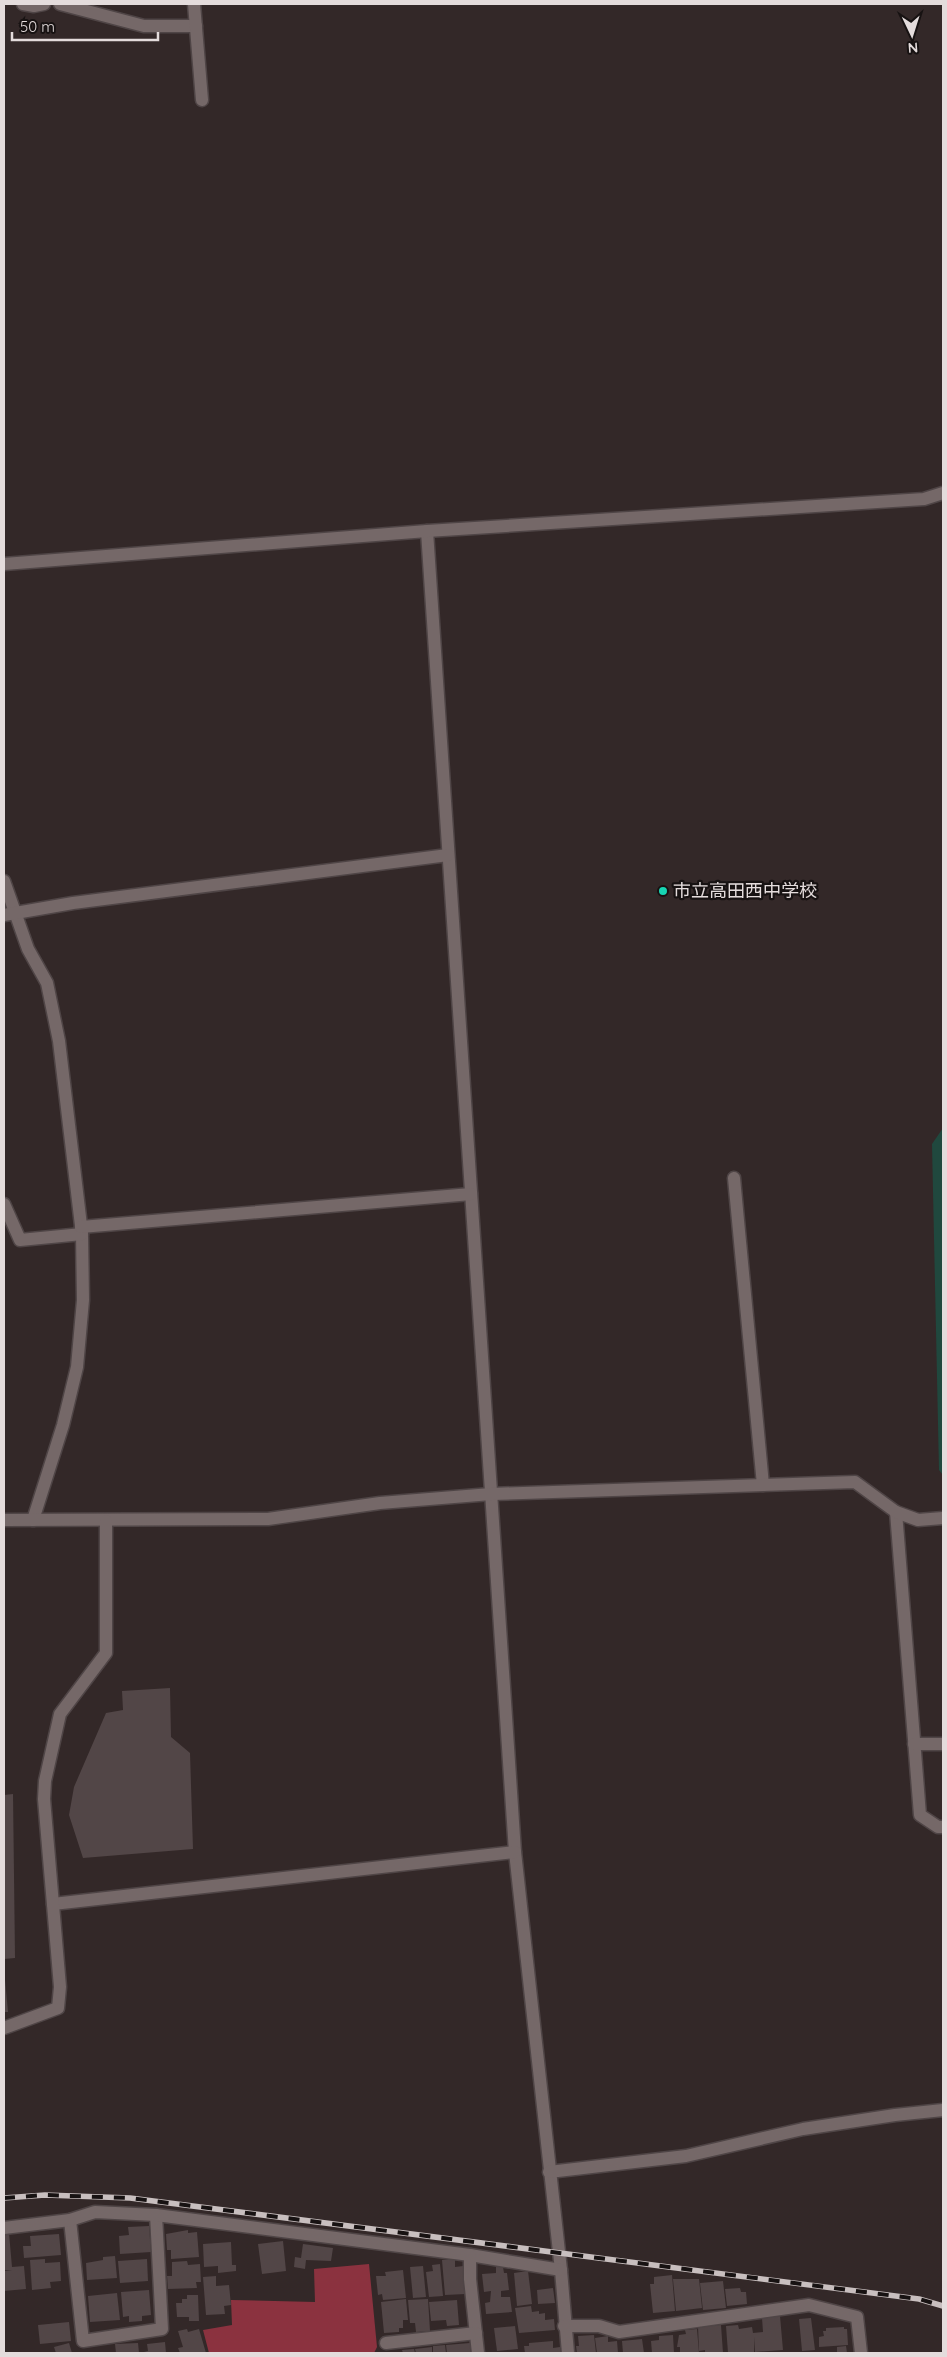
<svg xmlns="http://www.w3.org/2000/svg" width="947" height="2357" font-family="Quicksand,'Noto Sans JP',sans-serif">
<rect width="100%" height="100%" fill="#332828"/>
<polygon fill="#8b323f" points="369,2264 377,2347 374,2353 209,2353 203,2330 232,2325 231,2300 315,2302 314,2269"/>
<polygon fill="#20483e" points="943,1128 943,1475 939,1470 932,1144"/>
<g fill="#524647">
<polygon points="170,1688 171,1737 190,1753 193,1849 83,1858 69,1815 74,1787 106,1713 123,1710 122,1691"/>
<polygon points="13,1794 15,1958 4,1959 4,1795"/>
<polygon points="4,1980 5,1980 8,2012 4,2012"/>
<polygon points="149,2226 151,2252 120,2254 119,2236 129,2235 128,2227"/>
<polygon points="188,2230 188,2233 197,2232 199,2257 171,2259 171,2250 167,2250 166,2234"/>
<polygon points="4,2233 9,2233 12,2267 24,2266 26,2289 4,2291 4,2271 12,2271 4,2270"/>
<polygon points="59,2234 61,2255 24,2258 23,2246 31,2246 30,2236"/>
<polygon points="283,2241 286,2271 262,2274 258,2244"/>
<polygon points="231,2242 232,2265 236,2265 236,2271 218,2273 218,2266 204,2267 203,2244"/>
<polygon points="303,2244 333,2248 331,2261 306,2260 305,2269 294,2267 295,2257 301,2258"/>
<polygon points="115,2256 117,2278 87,2280 86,2263 103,2260 103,2257"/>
<polygon points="45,2259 45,2263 60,2262 61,2281 50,2282 51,2288 32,2290 30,2260"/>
<polygon points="147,2259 148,2281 120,2283 118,2261"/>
<polygon points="455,2259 455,2267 463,2266 465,2294 445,2295 442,2260"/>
<polygon points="187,2261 188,2265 200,2264 201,2282 196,2282 197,2288 168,2289 167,2276 172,2276 172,2262"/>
<polygon points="440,2264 443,2296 429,2297 426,2272 433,2271 432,2265"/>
<polygon points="423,2266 426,2297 413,2298 410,2267"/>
<polygon points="496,2267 503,2267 504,2273 507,2273 509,2290 501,2291 501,2297 510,2297 512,2312 486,2314 485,2303 490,2302 491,2291 484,2292 482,2274 496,2273"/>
<polygon points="403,2270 406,2298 383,2300 382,2294 378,2295 376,2276 386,2276 385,2272"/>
<polygon points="528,2271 532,2304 517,2306 514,2273"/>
<polygon points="672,2275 675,2311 653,2313 650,2284 654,2284 654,2277"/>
<polygon points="216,2276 216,2286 229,2285 231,2305 224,2306 225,2314 206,2315 203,2277"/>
<polygon points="673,2279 699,2279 702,2308 676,2311"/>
<polygon points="723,2281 726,2308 703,2310 700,2283"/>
<polygon points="553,2288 555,2303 538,2304 537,2290"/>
<polygon points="740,2288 741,2292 746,2292 747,2304 727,2306 725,2289"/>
<polygon points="149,2290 151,2315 142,2316 142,2321 129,2322 129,2316 123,2317 121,2292"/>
<polygon points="117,2293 120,2320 90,2322 88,2296"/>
<polygon points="187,2295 198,2295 199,2321 189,2321 189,2317 177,2317 176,2303 182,2303 182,2299 187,2299"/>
<polygon points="406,2299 408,2320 403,2320 403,2328 399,2328 399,2332 384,2333 381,2302"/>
<polygon points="428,2299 430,2331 416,2332 415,2323 410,2323 408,2300"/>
<polygon points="457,2300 459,2325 447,2326 446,2320 431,2321 429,2302"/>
<polygon points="531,2306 532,2312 539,2311 539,2314 545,2313 545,2320 554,2319 555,2330 519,2333 515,2308"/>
<polygon points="780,2316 783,2350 755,2352 754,2337 754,2352 728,2353 726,2326 738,2325 739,2329 752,2327 753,2333 763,2332 762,2318"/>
<polygon points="811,2318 815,2350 802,2351 799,2319"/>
<polygon points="69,2322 71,2341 40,2344 38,2325"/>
<polygon points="721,2325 723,2353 705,2353 705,2350 699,2351 698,2326"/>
<polygon points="515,2326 518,2349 497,2351 494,2328"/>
<polygon points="844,2327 844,2329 847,2329 848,2345 819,2347 819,2337 824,2336 823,2331 826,2331 826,2328"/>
<polygon points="187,2329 188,2332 199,2329 206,2353 180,2353 178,2348 183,2347 178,2331"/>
<polygon points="697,2329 699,2353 680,2353 680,2347 677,2347 679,2335 686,2334 685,2330"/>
<polygon points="594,2335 596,2353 577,2353 576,2346 579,2346 578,2336"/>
<polygon points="673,2335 674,2353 652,2353 651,2341 659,2340 659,2336"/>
<polygon points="608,2336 608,2342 617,2341 618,2353 597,2353 595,2338"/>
<polygon points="642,2339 644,2353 623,2353 622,2341"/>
<polygon points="553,2341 553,2348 560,2347 561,2353 525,2353 524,2346 529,2346 529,2343"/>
<polygon points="165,2342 166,2353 140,2353 148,2351 147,2344"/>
<polygon points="69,2343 72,2353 56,2353 54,2347"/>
<polygon points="138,2343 139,2353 116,2353 115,2344"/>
<polygon points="470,2343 471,2353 447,2353 446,2345"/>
<polygon points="445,2345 446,2353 433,2353 433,2346"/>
<polygon points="846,2346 847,2353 837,2353 837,2347"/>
<polygon points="432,2347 432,2353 416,2353 415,2349"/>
<polygon points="414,2349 415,2353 403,2353 402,2350"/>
</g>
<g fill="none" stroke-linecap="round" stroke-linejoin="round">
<defs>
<g id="minor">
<polyline points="23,4 34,6 44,4"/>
<polyline points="60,4 144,26 196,26"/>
<polyline points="194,4 202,100"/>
<polyline points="427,531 515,1852 561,2270 568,2353"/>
<polyline points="4,564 427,531 924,499 943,493"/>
<polyline points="4,881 28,949 47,983 59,1041 82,1234 83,1300 77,1367 63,1425 33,1520"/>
<polyline points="4,915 73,903 448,855"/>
<polyline points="734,1178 763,1485"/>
<polyline points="4,1204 20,1240 82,1234"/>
<polyline points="81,1227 471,1194"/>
<polyline points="896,1512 920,1815 938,1827 943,1827"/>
<polyline points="4,1520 268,1519 380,1503 491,1494 855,1482 896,1512 918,1520 943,1518"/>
<polyline points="914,1744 943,1744"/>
<polyline points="53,1904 515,1852"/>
<polyline points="4,2028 58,2008 60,1987 44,1799 45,1781 60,1714 106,1653 106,1521"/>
<polyline points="549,2172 686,2156 803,2129 895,2115 943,2110"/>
<polyline points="70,2220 83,2341 162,2329 156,2215"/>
<polyline points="4,2228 70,2220 95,2212 156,2215 470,2255 561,2270"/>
<polyline points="470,2255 470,2279 478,2353"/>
<polyline points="564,2326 599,2326 619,2332 809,2305 857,2317 861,2353"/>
<polyline points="386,2343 476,2333"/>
</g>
</defs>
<use href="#minor" stroke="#4f4546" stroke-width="15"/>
<use href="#minor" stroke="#756868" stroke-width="12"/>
<defs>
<polyline id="rail" points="4,2198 45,2195 130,2198 919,2299 943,2306"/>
</defs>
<use href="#rail" stroke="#c8bfbf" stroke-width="5.5"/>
<use href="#rail" stroke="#171212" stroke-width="4" stroke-dasharray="11" stroke-linecap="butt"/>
</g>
<circle fill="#17d5b3" stroke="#171212" stroke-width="2" cx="663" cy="891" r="5"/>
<g text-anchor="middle" stroke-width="4.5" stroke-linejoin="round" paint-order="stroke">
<g font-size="18" fill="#e4dcdc" stroke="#171212" text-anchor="start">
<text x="673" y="897">市立高田西中学校</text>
</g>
</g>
<rect width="947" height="2357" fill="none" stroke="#e4dcdc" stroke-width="10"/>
<g transform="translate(912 35) rotate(176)" stroke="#171212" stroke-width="4" paint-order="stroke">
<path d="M0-4L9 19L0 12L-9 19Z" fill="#e4dcdc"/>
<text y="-8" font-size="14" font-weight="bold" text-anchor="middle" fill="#e4dcdc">N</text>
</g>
<path d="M12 32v8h146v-8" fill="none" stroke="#e4dcdc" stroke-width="2.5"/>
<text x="20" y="32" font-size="15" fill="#e4dcdc" stroke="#171212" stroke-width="4" paint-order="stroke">50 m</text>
</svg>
